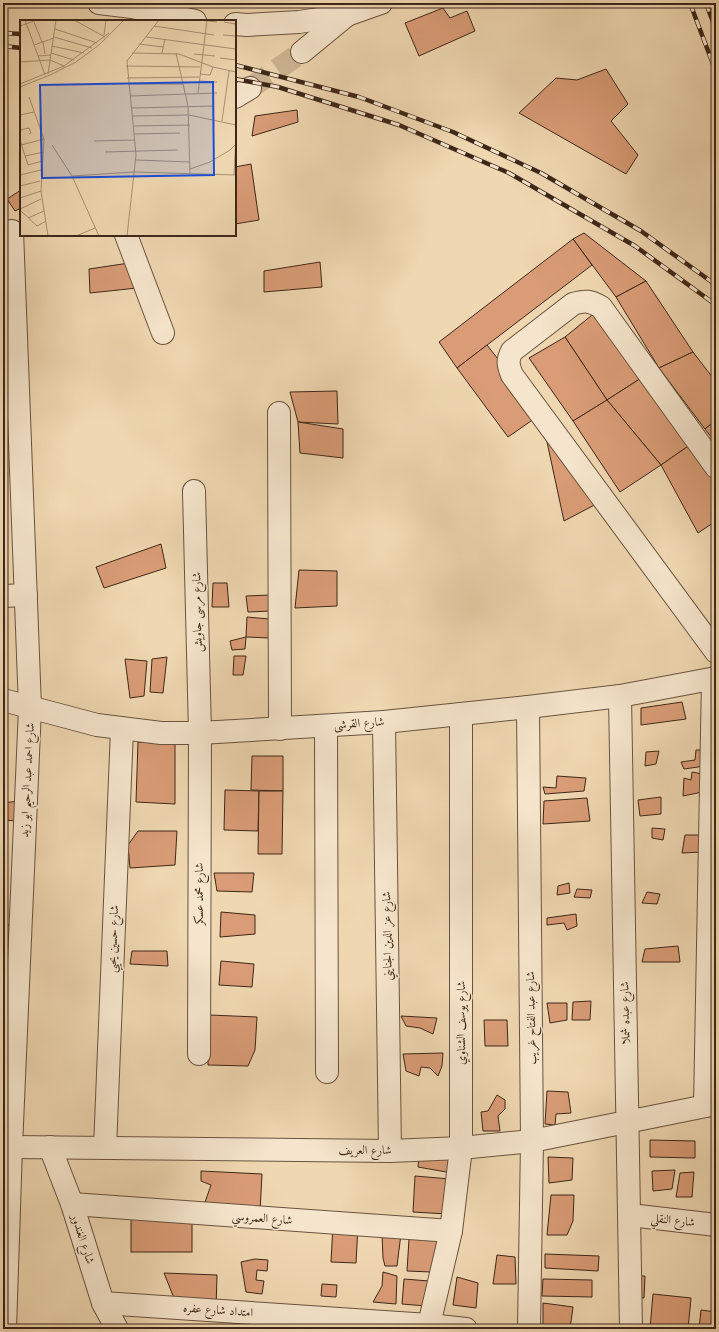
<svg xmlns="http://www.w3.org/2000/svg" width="719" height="1332" font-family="'Old Standard TT',Amiri,serif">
<rect width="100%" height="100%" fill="#efd7b1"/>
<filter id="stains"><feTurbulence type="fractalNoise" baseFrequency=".005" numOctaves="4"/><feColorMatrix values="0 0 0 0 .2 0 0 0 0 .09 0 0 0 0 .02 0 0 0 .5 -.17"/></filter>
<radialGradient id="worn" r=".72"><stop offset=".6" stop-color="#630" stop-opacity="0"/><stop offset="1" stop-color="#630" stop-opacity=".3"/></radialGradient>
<g fill="#d99c76" stroke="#3e2718">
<polygon points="443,8 450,18 467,11 475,31 419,56 405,23"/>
<polygon points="606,69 628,104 611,121 638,155 626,174 519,113 556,78 577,80"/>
<polygon points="297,110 298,122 252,136 255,116"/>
<polygon points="251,164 259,220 235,224 235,167"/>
<polygon points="21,190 21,208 15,211 7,199"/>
<polygon points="584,233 646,281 616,297 573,239"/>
<polygon points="573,239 592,265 457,368 439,342"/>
<polygon points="136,262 137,288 90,293 89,269"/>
<polygon points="320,262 322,287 264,292 264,271"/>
<polygon points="646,281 693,352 659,368 616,297"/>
<polygon points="597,311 649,373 607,400 565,337"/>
<polygon points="565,337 607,400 573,421 529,358"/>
<polygon points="487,345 541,414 508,437 457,368"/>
<polygon points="693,352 716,382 716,420 705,429 659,368"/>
<polygon points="649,373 697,440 661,465 607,400"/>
<polygon points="337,391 338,424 298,422 290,392"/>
<polygon points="607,400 661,465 620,492 573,421"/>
<polygon points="541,414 604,500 564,521"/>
<polygon points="716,420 716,443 705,429"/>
<polygon points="298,422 343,429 343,458 300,453"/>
<polygon points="697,440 716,467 716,521 698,533 661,465"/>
<polygon points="161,544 166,568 104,588 96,567"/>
<polygon points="299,570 337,571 337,606 295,608"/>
<polygon points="213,583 227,583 229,607 212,607"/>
<polygon points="270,595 271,611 248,612 246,596"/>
<polygon points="247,617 269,619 269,638 246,637"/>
<polygon points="246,637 245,649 232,650 230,641"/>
<polygon points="234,656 246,656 243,675 233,675"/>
<polygon points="167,657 163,693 150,692 152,659"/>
<polygon points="125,659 147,661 144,696 130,698"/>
<polygon points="682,702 686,719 641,725 641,708"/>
<polygon points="138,742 175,744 175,804 136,802"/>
<polygon points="696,750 705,750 705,766 684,769 681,762 695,760"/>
<polygon points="659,751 656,764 645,766 646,752"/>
<polygon points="252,756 283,756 283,791 251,790"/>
<polygon points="692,772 703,774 702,792 683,796 684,778 691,780"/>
<polygon points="557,776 586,778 584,791 545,794 543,787 556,788"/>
<polygon points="225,790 259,791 258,831 224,830"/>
<polygon points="259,791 283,791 282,854 258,854"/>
<polygon points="661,797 661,814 640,816 638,800"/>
<polygon points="587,798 590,821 543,824 544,801"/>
<polygon points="18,801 17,821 3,820 3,803"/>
<polygon points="652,828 665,829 663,840 652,838"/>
<polygon points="138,831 177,831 175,865 130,868 128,845"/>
<polygon points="685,835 702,835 702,852 682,853"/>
<polygon points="214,873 254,873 252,892 217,891"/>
<polygon points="569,883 570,893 557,895 558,886"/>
<polygon points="577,889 592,890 590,898 574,897"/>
<polygon points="647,892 660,894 657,904 642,903"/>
<polygon points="221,912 255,915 255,934 220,937"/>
<polygon points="576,914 577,926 567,930 564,923 547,925 547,918"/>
<polygon points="3,924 10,925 8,953 3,952"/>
<polygon points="678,946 680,962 642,962 645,949"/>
<polygon points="132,951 167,951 168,966 130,964"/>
<polygon points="221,961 254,964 252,987 219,985"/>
<polygon points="591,1001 590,1020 572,1020 573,1002"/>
<polygon points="547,1003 567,1003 567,1020 550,1023"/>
<polygon points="210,1015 257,1017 255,1050 248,1066 208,1065"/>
<polygon points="401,1016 437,1018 433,1034 420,1028 406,1026"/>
<polygon points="484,1020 507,1020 508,1046 485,1046"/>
<polygon points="443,1053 442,1066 438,1076 430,1068 421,1067 419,1076 406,1071 403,1054"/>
<polygon points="547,1091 568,1092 571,1113 556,1114 555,1125 545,1124"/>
<polygon points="497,1095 505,1100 505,1109 498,1116 500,1131 483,1131 481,1112 488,1111"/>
<polygon points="650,1140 695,1141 695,1158 650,1157"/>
<polygon points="419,1155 454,1157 452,1173 418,1167"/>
<polygon points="548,1157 573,1158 572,1180 549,1183"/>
<polygon points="675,1170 672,1189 653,1191 652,1171"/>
<polygon points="201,1171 262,1174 260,1212 203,1208 211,1185 201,1181"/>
<polygon points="694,1172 692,1197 676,1197 680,1173"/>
<polygon points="415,1176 450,1179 447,1214 413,1212"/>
<polygon points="551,1195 574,1195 573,1221 567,1235 547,1235"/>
<rect x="131" y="1215" width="61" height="37"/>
<polygon points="333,1225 358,1226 356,1263 331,1262"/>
<polygon points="401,1234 397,1266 385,1266 383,1258 382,1235"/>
<polygon points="440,1236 431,1272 407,1271 409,1239"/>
<polygon points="545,1254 599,1256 598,1271 545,1268"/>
<polygon points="497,1255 515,1257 516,1284 493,1284"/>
<polygon points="255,1259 268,1260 267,1271 257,1270 256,1280 264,1281 262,1294 246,1292 241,1262"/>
<polygon points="383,1272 397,1276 396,1304 373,1302 382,1286"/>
<polygon points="164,1273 217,1275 216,1309 178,1308"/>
<polygon points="622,1276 645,1276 644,1298 622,1297"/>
<polygon points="457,1277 478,1283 476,1308 453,1305"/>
<polygon points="404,1279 429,1281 426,1306 402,1304"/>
<polygon points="543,1279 592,1280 592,1297 542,1296"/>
<polygon points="322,1284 337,1285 336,1297 321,1296"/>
<polygon points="653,1294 691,1298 688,1329 650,1329"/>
<polygon points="543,1303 573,1307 570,1329 543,1329"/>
<polygon points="701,1310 716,1312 716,1329 699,1329"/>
</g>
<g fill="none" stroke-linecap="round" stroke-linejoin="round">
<polyline stroke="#ccb492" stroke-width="22" stroke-dasharray="22 11" stroke-linecap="butt" points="250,88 302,52"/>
<defs>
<g id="minor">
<polyline points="99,3 132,7 195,21"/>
<polyline points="235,24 247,25 299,22 347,15 381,3"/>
<polyline points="302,52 347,15"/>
<polyline points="235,97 250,88"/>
<polyline points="126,235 163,333"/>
<polyline points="279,413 280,729"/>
<path d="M716,467L601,307C590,301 586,300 573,304L512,351C507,360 508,365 512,375L716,652"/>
<polyline points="194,491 200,733 199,1054"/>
<polyline points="3,596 26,595"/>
<polyline points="620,696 631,1329"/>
<polyline points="3,700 97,725 161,733 200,733 384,722 528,707 620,696 716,678"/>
<polyline points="528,707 532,1141 529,1329"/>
<polyline points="384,722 390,1151"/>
<polyline points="326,726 327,1072"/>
<polyline points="705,1106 713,679"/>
<polyline points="11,1147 390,1151 461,1148 532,1141 716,1104"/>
<polyline points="50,1147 72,1204 103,1303 117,1329"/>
<polyline points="105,1148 122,729"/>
<polyline points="72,1204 451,1231"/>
<polyline points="630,1215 716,1225"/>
<polyline points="103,1303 429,1325 466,1329"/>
<polyline points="5,1329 11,1147 30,708 12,231"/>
<polyline points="428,1329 451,1231 461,1148 461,714"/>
</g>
</defs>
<use href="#minor" stroke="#6a533e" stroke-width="24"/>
<use href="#minor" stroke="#f5e5cc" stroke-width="22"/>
<defs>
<g id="rail">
<polyline points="690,3 716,72"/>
<polyline points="706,3 716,30"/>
<polyline points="3,33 21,34"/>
<polyline points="3,46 21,48"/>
<polyline points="235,65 359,97 453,132 541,173 641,231 716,285"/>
<polyline points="235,79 278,87 399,125 509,173 635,246 716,305"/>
</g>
</defs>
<use href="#rail" stroke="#3e2718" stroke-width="4.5"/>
<use href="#rail" stroke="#f5e5cc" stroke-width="3" stroke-dasharray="9" stroke-linecap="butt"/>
</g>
<g text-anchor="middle" stroke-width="3" stroke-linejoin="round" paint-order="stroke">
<g font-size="12" fill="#3e2718" stroke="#f5e5cc">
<text transform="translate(197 612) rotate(-91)" y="4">شارع مرسى جاويش</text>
<text transform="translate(359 723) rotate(-4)" y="4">شارع القرشى</text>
<text transform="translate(27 780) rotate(-87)" y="4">شارع احمد عبد الرحيم ابو زيد</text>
<text transform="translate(199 894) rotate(-90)" y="4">شارع محمد عسكر</text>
<text transform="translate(387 936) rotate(-91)" y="4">شارع عز الدين الجنايني</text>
<text transform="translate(113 939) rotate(-88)" y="4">شارع حسين يحيي</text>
<text transform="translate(625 1013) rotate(-91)" y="4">شارع عبده شملا</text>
<text transform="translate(531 1018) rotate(-91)" y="4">شارع عبد الفتاح غريب</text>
<text transform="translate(461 1023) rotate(-90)" y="4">شارع يوسف الشناوي</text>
<text x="365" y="1154">شارع العريف</text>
<text transform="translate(262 1218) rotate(4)" y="4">شارع العمروسي</text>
<text transform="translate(673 1220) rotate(6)" y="4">شارع النقلي</text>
<text transform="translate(83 1239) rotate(72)" y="4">شارع الغندور</text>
<text transform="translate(218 1310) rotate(4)" y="4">امتداد شارع عفره</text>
</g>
</g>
<g transform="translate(20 20)">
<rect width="216" height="216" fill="#efd7b1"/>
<path fill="none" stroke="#a89174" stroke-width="1" d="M5,0L25,55M54,0L85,17M179,0L197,2M14,2L22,22M204,2L216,4M0,6L17,0M134,6L194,15M35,9L77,23M84,15L86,0M203,15L216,16M34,17L72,28M126,17L216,29M23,22L25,34M119,24L143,27M14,25L34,18M32,26L64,33M31,33L54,40M112,33L159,34L193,47L216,52M142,33L145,19M156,33L168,86L170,154M174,34L195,36M18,36L31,35M200,38L216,40M0,42L30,40L44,46M106,46L180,47M28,54L36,0M180,54L190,55L193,47M107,58L179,57M179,61L197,62M0,64L44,46L89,13M108,64H163M0,67L30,55L56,42L79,25L104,0M178,73L187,0M110,76L197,73M9,77L24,119L21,171L28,216M112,88L194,86M0,95L14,92M113,96L169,95L216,105M202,101L209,51M114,106L170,105M0,110L9,108L11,113L9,114M115,114L160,113M0,120L8,145L22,141M74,121L115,120M1,125L24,119M32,125L52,156L79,216M85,132L158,130M5,136L24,132M116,140L170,142M170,149L190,142L210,130L216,124M0,155L21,150M214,155L216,115M52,156L113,152L216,155M0,166L20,161M0,178L21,171M0,189L21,179M0,190L17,206L26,201M8,198L24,191M56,216L75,208M107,216L116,135L107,41L139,0"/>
<path fill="#1d4ed8" fill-opacity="0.15" stroke="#1d4ed8" stroke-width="2" d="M193,62L194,155L22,158L20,65Z"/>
<rect width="216" height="216" fill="none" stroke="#3e2718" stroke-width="2"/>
</g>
<rect width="719" height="1332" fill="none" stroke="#efd7b1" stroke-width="16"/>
<rect x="4" y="4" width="711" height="1324" fill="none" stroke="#3e2718" stroke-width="2"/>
<rect x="8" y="8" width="703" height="1316" fill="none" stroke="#3e2718"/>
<rect width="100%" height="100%" filter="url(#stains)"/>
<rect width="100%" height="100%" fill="url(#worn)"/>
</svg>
